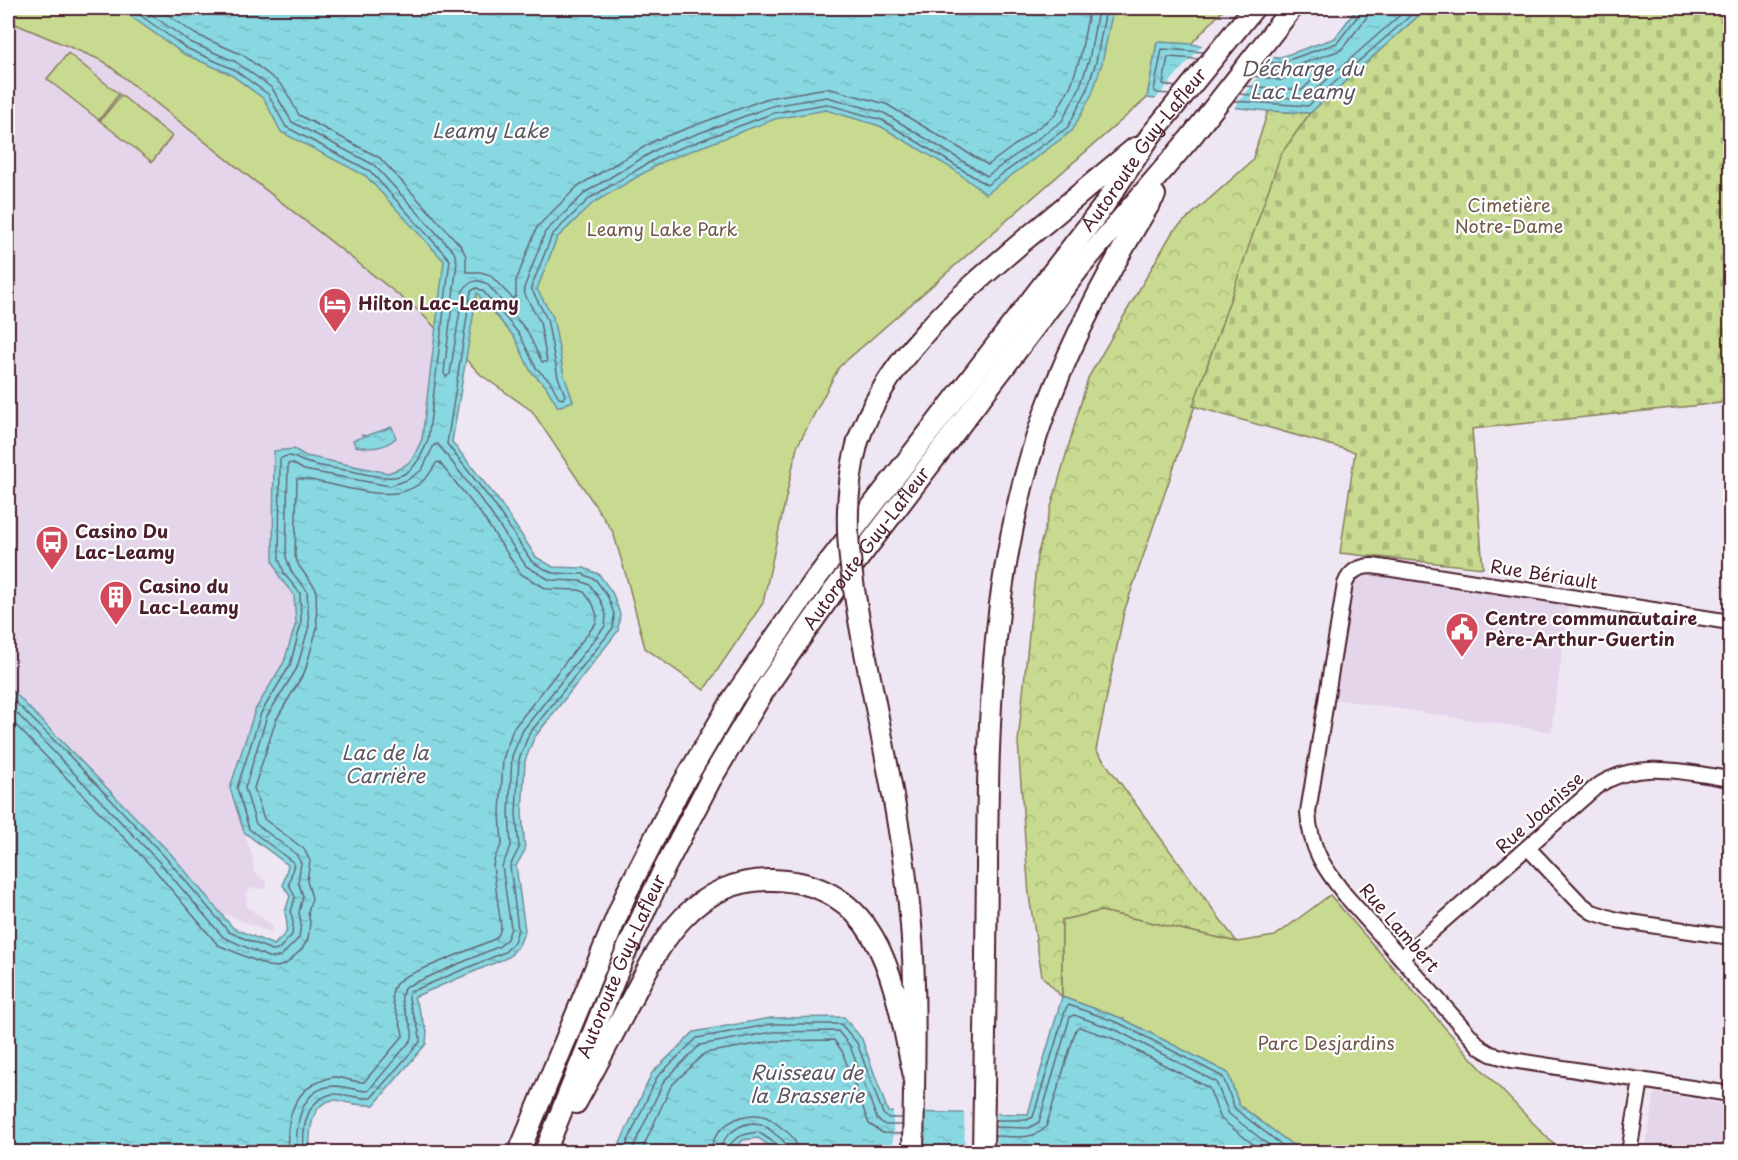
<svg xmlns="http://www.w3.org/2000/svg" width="1738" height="1160" font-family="'Playpen Sans',sans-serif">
<defs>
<pattern id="forest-crowns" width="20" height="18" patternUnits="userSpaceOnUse" patternTransform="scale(1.5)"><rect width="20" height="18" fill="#c7da8f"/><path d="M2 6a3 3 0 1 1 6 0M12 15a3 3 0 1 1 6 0" fill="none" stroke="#acbb7c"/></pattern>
<pattern id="cemetery-stones" width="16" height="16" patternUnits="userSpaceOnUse" patternTransform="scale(1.5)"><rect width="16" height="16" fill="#c7da8f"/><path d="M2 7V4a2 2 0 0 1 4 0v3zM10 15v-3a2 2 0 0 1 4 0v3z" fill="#acbb7c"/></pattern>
<pattern id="water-ripples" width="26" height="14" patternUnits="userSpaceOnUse" patternTransform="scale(1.5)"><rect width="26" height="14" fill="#88d8e2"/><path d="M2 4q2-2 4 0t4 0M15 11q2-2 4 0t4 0" fill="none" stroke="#77b9c2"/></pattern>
</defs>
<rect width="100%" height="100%" fill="#efe6f3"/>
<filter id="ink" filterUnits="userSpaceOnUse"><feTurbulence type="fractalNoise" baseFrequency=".0167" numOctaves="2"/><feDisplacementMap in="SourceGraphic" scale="12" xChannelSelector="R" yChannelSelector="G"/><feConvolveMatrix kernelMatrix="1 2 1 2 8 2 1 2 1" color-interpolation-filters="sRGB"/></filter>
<g filter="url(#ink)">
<g fill="#e4d5eb">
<polygon points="8,21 103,61 420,312 436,328 422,439 412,460 401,468 388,473 306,456 294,449 274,452 273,560 280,578 294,595 296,623 284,662 255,710 230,788 253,859 254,872 267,882 267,887 263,889 251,888 246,896 247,907 272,925 272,931 266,931 218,911 171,854 67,745 13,690 8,688"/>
<polygon points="1358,568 1570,597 1551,732 1326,698 1345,584"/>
<polygon points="1655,1093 1730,1105 1730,1152 1645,1152"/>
</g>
<polygon fill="url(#forest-crowns)" stroke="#887c5d" stroke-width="1.5" points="1268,111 1310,113 1281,155 1124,612 1096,750 1237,942 1101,911 1062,920 1062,997 1042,976 1029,896 1018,742 1037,556 1088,378 1173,231 1252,161"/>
<polygon fill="url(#cemetery-stones)" stroke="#887c5d" stroke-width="1.5" points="1427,8 1730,8 1730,402 1472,429 1483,568 1340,553 1355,452 1193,406 1281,154 1310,113"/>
<g fill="#c7da8f" stroke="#887c5d" stroke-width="1.5">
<polygon points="8,8 1225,8 1191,44 1157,42 1147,98 839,367 797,447 763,603 704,690 645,648 627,579 613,532 532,411 481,375 420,312 103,61 8,21"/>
<polygon points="68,53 119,94 99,120 47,79"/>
<polygon points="121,95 172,136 152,162 100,121"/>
<polygon points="1330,895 1473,1060 1561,1152 1302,1152 1239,1105 1228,1073 1121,1018 1062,997 1062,920 1101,911 1237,942 1275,936"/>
</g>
<g fill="url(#water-ripples)" stroke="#6f8e99" stroke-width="1.5">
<path d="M119,8H1109L1112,14L1102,63L1092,94L1072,131L986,194L953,169L880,126L826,110L775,119L664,161L593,203L557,238L537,289L553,317L564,375L573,401L558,407L545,385L531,372L515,338L477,293L452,442L499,501L536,557L553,567L584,568L599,574L613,594L620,614L618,631L534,738L525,761L522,813L525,850L516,866L525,930L519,945L509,957L414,997L427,1031L426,1044L374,1105C366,1105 358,1105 350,1103C345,1103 340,1100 336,1100C310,1100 309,1134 310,1152H8V688L12,690L171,854L233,928L274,945L286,933L287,923L285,912L290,896L283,885L288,865L244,832L230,788L255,710L284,662L296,623L294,595L280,578L273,560L274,451L294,449L306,456L388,473L401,468L412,460L422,439L444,261L366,176L281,132L264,99L230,74L184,54Z"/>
<polygon points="1357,8 1427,8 1310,113 1268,111 1147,98 1157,42 1191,44 1278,58 1335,38"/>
<path d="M392,427L396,438C383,449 372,449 355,446L353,440L363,437L362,435L366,436Z"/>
<polygon points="1062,997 1121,1018 1228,1073 1239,1105 1302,1152 778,1152 758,1138 743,1140 732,1152 616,1152 652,1073 694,1032 771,1018 844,1017 862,1039 888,1112 1028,1114"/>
</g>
<g fill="#efe6f3">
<polygon points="1204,43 1276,54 1233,110 1153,102"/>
<rect x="893" y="1109" width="30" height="43"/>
<polygon points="964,1110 997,1111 996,1152 965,1152"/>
</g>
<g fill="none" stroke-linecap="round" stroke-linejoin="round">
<g stroke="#636974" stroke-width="1.5">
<path d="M142,8L190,42L236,62L272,88L292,122L374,165L454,252L457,262L444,373L446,377L450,374L463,291C469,280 480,278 489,286L527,331L542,362H547L540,322L525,295L524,288L545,232L586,192L659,148L772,106L827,97L884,113L987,176L1062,121L1079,89L1089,60L1097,16L1096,8"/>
<polyline points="158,8 195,34 243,55 277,81 284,88 299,115 380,158 461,246 466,256 466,272 481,272 490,275 513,299 516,296 516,281 537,227 578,186 656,140 768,98 827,88 886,104 988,165 1055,115 1071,85 1080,58 1088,17 1087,8"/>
<polyline points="1264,62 1280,63 1337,43 1360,13 1361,8"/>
<polyline points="1259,68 1281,71 1341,50 1367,17 1369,8"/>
<polyline points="1245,86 1302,90 1323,70 1320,67 1280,80 1253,76"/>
<polyline points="1175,87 1163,84 1168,57 1198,59"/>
<polyline points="1170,94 1157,93 1154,90 1162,49 1204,52"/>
<polyline points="1239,94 1305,99 1408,8"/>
<polyline points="1233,101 1308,106 1419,8"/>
<path d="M8,695L63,749L166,858L229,932L274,951L279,949L292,935L293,923L291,912L295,897L289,884L294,863L249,829L237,788L261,713L290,665L301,624L300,593L285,575L279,559L280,459C290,452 295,459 305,462C319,467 336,468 351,471C393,480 410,486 428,440L450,260L370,171L286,127L268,94L233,69L186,48L130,8"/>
<path d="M8,704L160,863L223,937L268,957L275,958L281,956L299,938L301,923L299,912L303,896L298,882L301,863L296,854L256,824L245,788L267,716L297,668L309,626L307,591L291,571L286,557L288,464L292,463L304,470L390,486L407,480L422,470L434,445L438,444L488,509L526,566L550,580L581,581L590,585L601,601L606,615L605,626L523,730L512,756L509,813L511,846L502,866L511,928L507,939L500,946L405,987C394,1004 415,1021 412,1039L368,1091C357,1091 346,1086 335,1086C300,1087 295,1126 297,1152"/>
<path d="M8,717L154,869L218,945L268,966L277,967L286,964L302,949L308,939L310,922L308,912L312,898L307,881L310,861L304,849L264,819L254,788L276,720L305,671L317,628L316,589L299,566L295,556L297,479C305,478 315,481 324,483C363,491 413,510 436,463L439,462L481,514L521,574L547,589L579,590L584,592L593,604L597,616L596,623L513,729L503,759L500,813L502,844L495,857L493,866L501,927L499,934L495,939L406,976C377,992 402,1014 403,1036L364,1082C354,1082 345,1078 335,1077C330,1077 326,1079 321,1081C291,1092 286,1123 288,1152"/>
<polyline points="995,1120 1027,1120 1033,1117 1066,1008 1069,1005 1119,1023 1223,1077 1235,1109 1291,1152"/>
<polyline points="995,1127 1029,1128 1039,1122 1070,1017 1074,1015 1116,1030 1216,1082 1229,1114 1278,1152"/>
<path d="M995,1136C1012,1136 1033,1141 1046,1127L1076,1029L1079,1027L1112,1038L1209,1088L1221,1119L1263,1152"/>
<path d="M304,1152C302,1130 305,1099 333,1094C341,1093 360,1099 371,1098L420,1042C422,1026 405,1005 410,992L505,952L514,942L518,929L510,866L519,848L516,813L519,759L529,734L613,628L614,614L608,597L596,580L583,574L552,573L532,562L494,504L447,444L471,291L477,288L483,291L520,335L536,368L550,381L559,398L563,399L565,395L558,377L547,319L531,288L552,235L590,198L662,155L774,113L826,104L882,120L987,185L1068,127L1086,92L1096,62L1105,15L1104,8"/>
<polyline points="623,1152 657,1077 697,1038 772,1024 841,1024 857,1043 883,1114 888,1118 902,1118"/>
<polyline points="631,1152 664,1081 700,1045 773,1032 838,1031 850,1046 877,1119 885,1125 902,1125"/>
<polyline points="641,1152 671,1086 705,1053 774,1041 834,1040 842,1051 869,1124 883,1133 902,1134"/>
<path d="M711,1152C712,1128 740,1111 763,1116C771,1118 777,1124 783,1129C792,1135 797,1141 797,1152"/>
<path d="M720,1152C721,1134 746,1118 763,1125C768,1127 771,1131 775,1134C782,1139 787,1143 788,1152"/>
<path d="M728,1152C730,1137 744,1134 758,1132L778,1145L780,1152"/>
</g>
<defs>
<g id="minor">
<path d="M1730,622L1373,566C1359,566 1350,571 1345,584L1308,812C1310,849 1324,868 1346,896L1481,1048L1491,1054L1512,1060L1730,1094"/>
<polyline points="1528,848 1580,903 1592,912 1617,920 1730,937"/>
<path d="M1402,957L1596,787C1637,759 1684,772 1730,779"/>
<polyline points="1629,1152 1641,1080"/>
</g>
<g id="highway">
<path d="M858,441C887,357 957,298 1022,242C1060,211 1097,179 1135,148"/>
<path d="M863,642C881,736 903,830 911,925C917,1000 914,1077 913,1152"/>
<path d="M576,1103C595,1068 614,1033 632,998C647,970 661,941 683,918C706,893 738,879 772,880C885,882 895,991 914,1076"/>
<path id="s1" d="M519,1152L627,892L678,792L734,697L815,580L1102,208L1151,135L1254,8"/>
<path id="s2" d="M545,1152L624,956L662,873L711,779L765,689L833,592L1081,266L1191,137L1292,8"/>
<path d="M983,1152C985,1058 986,963 987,869C988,712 991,562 1045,412C1073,336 1112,264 1155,195"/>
</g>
</defs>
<use href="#minor" stroke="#4a1f2b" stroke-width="18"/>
<use href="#highway" stroke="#4a1f2b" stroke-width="24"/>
<use href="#minor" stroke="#fff" stroke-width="14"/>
<use href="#highway" stroke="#fff" stroke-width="20"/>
<defs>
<path id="highway-bridge" d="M858,441C839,510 850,572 863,642"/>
</defs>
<use href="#highway-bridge" stroke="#4a1f2b" stroke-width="24" stroke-linecap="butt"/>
<use href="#highway-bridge" stroke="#fff" stroke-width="20"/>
</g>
</g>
<defs>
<symbol id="hotel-pin" viewBox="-11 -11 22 30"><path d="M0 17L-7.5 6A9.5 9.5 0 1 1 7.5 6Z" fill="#d1495b" stroke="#fff"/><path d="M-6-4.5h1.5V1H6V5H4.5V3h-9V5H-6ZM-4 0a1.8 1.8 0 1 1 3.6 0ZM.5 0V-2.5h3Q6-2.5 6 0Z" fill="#fff"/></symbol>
<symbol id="bus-pin" viewBox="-11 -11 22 30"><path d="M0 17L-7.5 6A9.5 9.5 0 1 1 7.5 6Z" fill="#d1495b" stroke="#fff"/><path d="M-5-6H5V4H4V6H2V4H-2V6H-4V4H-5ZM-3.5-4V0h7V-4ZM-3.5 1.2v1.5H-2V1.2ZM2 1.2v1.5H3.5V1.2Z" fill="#fff"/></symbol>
<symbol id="building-pin" viewBox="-11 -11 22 30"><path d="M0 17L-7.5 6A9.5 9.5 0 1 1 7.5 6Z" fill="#d1495b" stroke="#fff"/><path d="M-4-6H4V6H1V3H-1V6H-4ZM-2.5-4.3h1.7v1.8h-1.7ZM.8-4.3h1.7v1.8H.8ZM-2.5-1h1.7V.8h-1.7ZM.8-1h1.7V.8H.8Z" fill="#fff"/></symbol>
<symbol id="civic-pin" viewBox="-11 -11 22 30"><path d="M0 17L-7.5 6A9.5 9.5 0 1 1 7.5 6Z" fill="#d1495b" stroke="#fff"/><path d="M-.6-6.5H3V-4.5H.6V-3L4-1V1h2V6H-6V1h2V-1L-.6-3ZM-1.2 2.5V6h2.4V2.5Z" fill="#fff"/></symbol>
</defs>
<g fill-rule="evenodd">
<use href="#hotel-pin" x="316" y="285" width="38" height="52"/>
<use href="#bus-pin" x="33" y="523" width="38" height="52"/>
<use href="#building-pin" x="97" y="578" width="38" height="52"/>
<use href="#civic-pin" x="1443" y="610" width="38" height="52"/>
</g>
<g text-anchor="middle" stroke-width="4.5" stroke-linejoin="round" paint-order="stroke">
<g font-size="18" fill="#4a1f2b" stroke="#fff">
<text dy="6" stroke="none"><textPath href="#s1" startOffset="1188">Autoroute Guy-Lafleur</textPath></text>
<text dy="6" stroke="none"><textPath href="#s2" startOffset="687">Autoroute Guy-Lafleur</textPath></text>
<text transform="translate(1544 575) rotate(9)" y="6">Rue Bériault</text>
<text transform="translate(1540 813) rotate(-42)" y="6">Rue Joanisse</text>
<text transform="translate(1399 928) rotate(49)" y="6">Rue Lambert</text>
<text dy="6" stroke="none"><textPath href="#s2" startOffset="201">Autoroute Guy-Lafleur</textPath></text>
</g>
<g font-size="18" fill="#705749" stroke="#fff">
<text x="1509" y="212">Cimetière<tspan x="1509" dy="21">Notre-Dame</tspan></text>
<text x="662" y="236">Leamy Lake Park</text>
<text x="1326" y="1050">Parc Desjardins</text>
</g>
<g font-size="18" font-weight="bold" fill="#4a1f2b" stroke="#fff" text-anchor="start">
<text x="358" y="310">Hilton Lac-Leamy</text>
<text x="75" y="538">Casino Du<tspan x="75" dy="21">Lac-Leamy</tspan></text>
<text x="139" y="593">Casino du<tspan x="139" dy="21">Lac-Leamy</tspan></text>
<text x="1485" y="625">Centre communautaire<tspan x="1485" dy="21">Père-Arthur-Guertin</tspan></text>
</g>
<g font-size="20" font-style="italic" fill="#5d5662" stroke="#fff">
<text x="1302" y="76">Décharge du<tspan x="1302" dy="23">Lac Leamy</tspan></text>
<text x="490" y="138">Leamy Lake</text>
<text x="385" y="760">Lac de la<tspan x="385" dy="23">Carrière</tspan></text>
<text x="807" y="1080">Ruisseau de<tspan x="807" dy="23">la Brasserie</tspan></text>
</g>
</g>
<rect width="1738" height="1160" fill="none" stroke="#fff" stroke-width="30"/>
<rect x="15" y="15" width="1708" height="1130" fill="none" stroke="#4a1f2b" stroke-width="2" filter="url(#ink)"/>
</svg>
